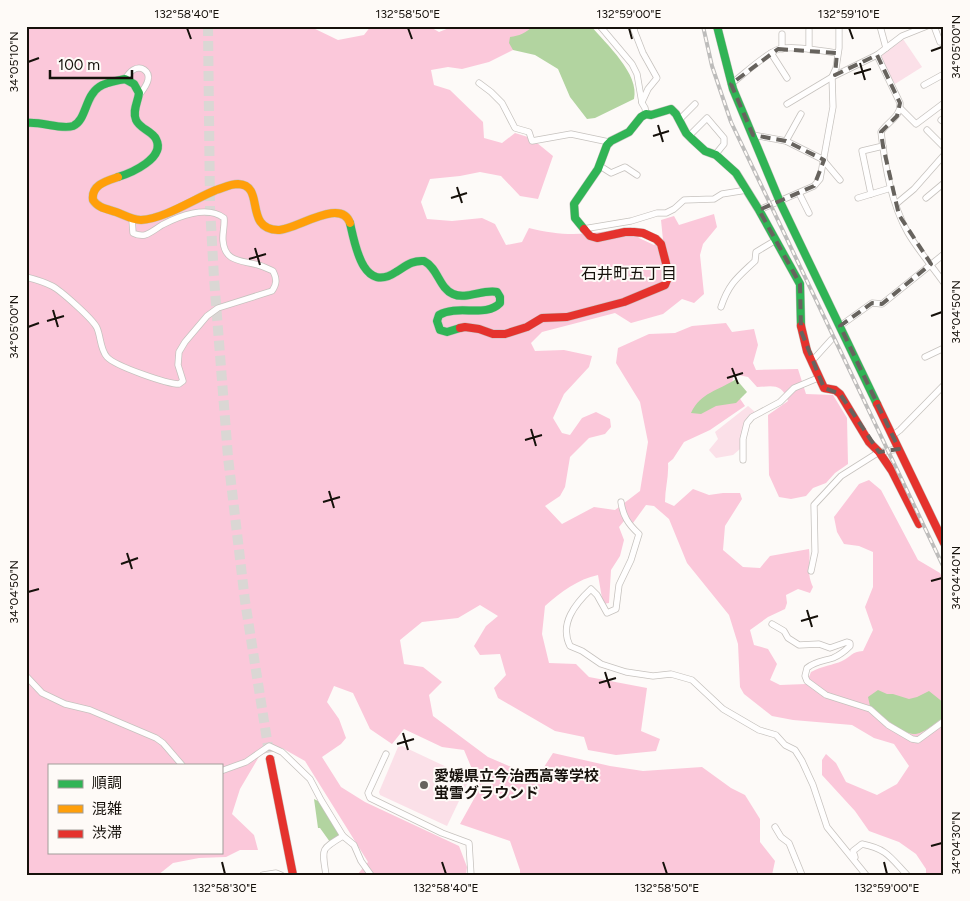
<svg xmlns="http://www.w3.org/2000/svg" width="970" height="901" font-family="Figtree,'Noto Sans JP',sans-serif">
<rect width="100%" height="100%" fill="#fdfaf8"/>
<g fill="#fbe0e8">
<polygon points="903,39 922,67 895,84 882,65 882,55"/>
<polygon points="748,406 755,412 744,424 740,449 733,455 716,458 709,450 718,439 715,432"/>
<polygon points="402,746 470,778 447,826 380,795 379,792 398,747"/>
</g>
<path fill="#fbc8da" fill-rule="evenodd" d="M26,26H309L338,40L364,35L371,26H432V28L439,32L454,26H545L519,47L489,62L462,69L448,67L431,70L434,85L450,90L483,122L484,138L502,143L515,133L531,138L553,156L538,199L520,196L501,176L480,172L460,176L430,179L421,202L427,219L452,221L482,218L495,224L506,245L522,242L529,228C567,238 593,234 631,227L639,238L654,245L663,240L661,220L674,216L679,225L714,214L717,227L703,244L700,255L704,294L694,303L682,299L663,314L631,323L615,313L542,332L531,343L535,351L564,350L592,356L589,367L564,394L553,418L562,433L570,435L582,418L596,412L610,419L611,427L605,434L589,438L570,457L565,487L560,496L545,506L562,524L594,507L615,510L640,491L648,442L640,402L616,363L618,348L649,334L675,333L692,326L726,323L732,332L754,329L758,345L753,363L756,370L798,369L806,394L833,395L847,418L848,464L835,473L826,483L813,488L806,496L791,499L779,497L769,475L768,415L788,401C782,383 773,386 757,387L748,377L738,375L733,377L732,387L745,406L710,430L684,442L673,459L668,463C669,476 665,489 665,502L674,506L693,489L709,495L723,493H740L742,499L725,526L723,550L743,567L760,568L770,556L809,549C811,565 806,572 813,587L810,593L798,589L786,595L787,603L785,609L768,617L750,630L754,645L768,649L777,664L770,680L780,685L806,684L811,672C822,666 833,665 842,661C852,656 851,652 863,651L873,630L865,607L873,587V552L859,546L844,544L837,532L834,517L859,484L869,480L881,490L918,560L940,573L944,582V875H926V869L916,854L899,842L869,831L855,811L822,775V760L826,754L836,763L846,782L877,795L897,784L909,766L894,744L874,738L852,725L793,720L772,716L744,694L740,687L738,644L729,615L687,563L669,519L654,506L646,505L633,523L624,521L619,527L624,540L620,556L611,570L609,603L603,604L598,575C578,579 561,592 545,606L542,634L549,663L576,664L589,677L647,688L641,731L660,739L656,751L616,755L588,750L584,737L555,731L498,698L494,688L506,675L500,654L480,655L474,646L486,626L498,616L480,605L458,618L422,622L400,640L404,664L423,667L442,682L429,695L433,716L488,757L537,778L553,753L610,766L643,771L702,767L731,788L745,795L760,819V842L775,861L772,875H520V870L510,841L460,824L480,788L464,750L442,747L404,729L392,744L370,729L353,693L334,686L327,702L339,719L346,738L341,744L322,757L341,787L365,802L459,846L467,867L466,875H357L368,862L305,761L282,748L260,755L240,789L232,814L254,835L258,850H240L226,857L199,858L173,863L158,875H26ZM49,765H221V852H49Z"/>
<g fill="#b2d4a0">
<path d="M533,26H591C606,44 640,74 634,99L595,118L587,119L570,97L558,69L535,55L513,50L509,43L510,37C519,36 526,33 533,26Z"/>
<path d="M736,379L747,392L736,403L716,406L701,414L691,413C701,392 718,391 736,379Z"/>
<path d="M878,690L887,694H893L909,699L917,697L929,691L944,703V717C936,722 923,735 913,734C901,733 880,714 870,706L868,697Z"/>
<polygon points="314,799 320,802 341,835 330,842 320,828 318,828"/>
</g>
<g fill="none" stroke-linecap="round" stroke-linejoin="round">
<polyline stroke="#dad7d4" stroke-width="10" stroke-dasharray="10 5" stroke-linecap="butt" points="208,26 210,207 214,278 228,457 245,601 270,759"/>
<defs>
<g id="street">
<polyline points="600,26 632,64 637,74 642,103 645,108 646,114"/>
<polyline points="635,26 634,30 643,53 657,78 648,89 642,102"/>
<polyline points="880,26 886,48"/>
<polyline points="934,26 940,42"/>
<polyline points="782,34 782,49"/>
<polyline points="809,49 809,30"/>
<polyline points="771,53 787,78"/>
<path d="M877,55L900,103C901,117 888,121 881,132C885,166 891,203 908,233C918,250 932,266 944,283"/>
<path d="M125,79C127,76 130,72 133,70C141,65 150,71 148,80C147,85 143,90 140,94"/>
<polyline points="479,83 491,92 502,103 515,128 529,132 532,141 571,134 609,142"/>
<path d="M731,84C743,75 766,53 779,49C793,45 822,51 837,53"/>
<polyline points="924,85 944,74"/>
<polyline points="787,104 832,77 877,55 902,36 927,26"/>
<polyline points="901,109 916,124 944,103"/>
<polyline points="679,120 695,104"/>
<polyline points="941,120 944,122"/>
<polyline points="927,130 944,147"/>
<polyline points="753,135 786,141 824,160"/>
<polyline points="689,136 707,118 724,138 724,144 715,155"/>
<polyline points="786,141 801,114"/>
<polyline points="824,161 840,180"/>
<polyline points="600,166 611,173 625,167 637,175"/>
<polyline points="799,193 809,213"/>
<polyline points="871,194 862,151 883,146"/>
<polyline points="858,198 891,188"/>
<polyline points="926,198 944,183"/>
<polyline points="896,204 914,189 944,155"/>
<polyline points="759,210 814,186 820,179 833,107 832,77 836,68 839,48 839,26"/>
<polyline points="583,229 631,221 657,213 666,213 674,209 684,200 714,199 722,194 747,190"/>
<path d="M26,277C34,279 44,282 52,286C60,290 93,319 97,328C101,337 100,349 107,357C115,366 167,384 179,384L183,381L178,365L179,352L185,342L207,316L218,308L272,291C277,284 277,279 273,271C268,269 263,266 258,265C242,260 225,263 223,241C222,234 225,226 224,218C207,205 179,216 162,225C157,228 151,233 145,235C140,236 137,235 133,233L132,219"/>
<path d="M721,307C729,283 738,277 755,261L756,252L776,240"/>
<polyline points="840,326 872,303 882,304 944,254"/>
<polyline points="925,357 944,348"/>
<polyline points="812,361 831,340"/>
<polyline points="892,436 900,430 944,385"/>
<polyline points="743,460 743,439 747,423 752,417 780,402 794,388 818,378"/>
<path d="M621,502C623,516 628,524 639,534L631,560L619,585L616,609L607,613L597,595L591,589C575,604 559,624 570,646L582,651L601,664L626,672L653,676L671,674L692,680L723,709L759,730L776,735L785,745L795,750L802,761L813,785L827,827L866,875"/>
<polyline points="811,571 815,552 814,505 841,476 879,452 899,449"/>
<path d="M772,624L784,631L788,638L799,645L819,644L830,648L847,642L850,643V646C845,651 840,655 833,658C824,661 815,661 807,668L805,676L807,681L826,695L870,709L888,725L912,739L918,740L944,721"/>
<polyline points="26,676 42,693 65,704 90,710 156,738 163,743 182,765"/>
<polyline points="386,754 368,793 370,798 442,833 469,843 471,875"/>
<polyline points="221,771 246,762 269,746 282,752 310,779 321,800 343,836 354,845 361,861 371,875"/>
<polyline points="775,827 781,837 789,843 802,875"/>
<path d="M855,857L853,851L862,844C887,849 890,857 907,875"/>
<polyline points="263,875 276,873 281,875"/>
<path d="M326,875C322,848 320,850 343,836"/>
</g>
<g id="fast">
<polyline points="717,26 733,89 780,202 877,404"/>
<path d="M26,123C41,121 61,130 73,126C86,121 85,96 99,87C106,82 116,81 125,79L134,84L139,93C138,102 132,111 136,120C140,129 152,131 156,139C166,158 131,173 118,177"/>
<path d="M350,223C355,245 363,294 396,272C406,266 412,260 424,261C438,268 439,288 453,294C466,300 483,289 497,292L500,297V303C486,318 458,304 439,315L437,321L440,330L447,332L460,328"/>
<polyline points="584,229 575,218 574,204 598,169 607,145 611,141 629,132 641,117 646,114 651,115 671,109 676,114 686,133 692,139 705,151 716,155 736,173 759,210 800,284 801,326"/>
</g>
<path id="slow" d="M118,177C106,181 91,185 93,200C98,208 107,209 116,212C124,215 132,220 141,220C164,219 194,199 216,190C223,188 230,184 238,184C266,185 243,229 278,230C296,230 341,197 350,223"/>
<g id="jam">
<polyline points="801,326 807,351 824,388 835,390 840,394 869,442 879,452 892,471 919,524"/>
<polyline points="460,328 465,327 479,329 493,334 505,334 527,327 542,318 567,317 624,302 665,285 669,275 661,244 656,239 643,233 634,232 625,232 597,238 590,236 584,229"/>
<polyline points="877,404 944,543"/>
<polyline points="270,759 293,875"/>
</g>
</defs>
<use href="#street" stroke="#c6c2be" stroke-width="7"/>
<use href="#fast" stroke="#c6c2be" stroke-width="9"/>
<use href="#slow" stroke="#c6c2be" stroke-width="9"/>
<use href="#jam" stroke="#c6c2be" stroke-width="9"/>
<use href="#street" stroke="#fffefe" stroke-width="5.5"/>
<use href="#fast" stroke="#30b455" stroke-width="8"/>
<use href="#slow" stroke="#ff9f0a" stroke-width="8"/>
<use href="#jam" stroke="#e5322d" stroke-width="8"/>
<defs>
<polyline id="rail" points="703,26 712,66 731,122 944,568"/>
</defs>
<use href="#rail" stroke="#bdbcbb" stroke-width="4"/>
<use href="#rail" stroke="#fefaf7" stroke-width="2" stroke-dasharray="5.5" stroke-linecap="butt"/>
</g>
<path fill="none" stroke="#67635e" stroke-width="4" stroke-dasharray="10 6" stroke-linejoin="round" d="M778,49L837,53L835,75L877,55L900,103L897,116L881,132L883,146L899,215L931,264L882,304L872,303L840,326L899,449L879,452L840,394L824,388L801,331L800,284L759,210L814,186L824,160L786,141L753,135L731,84Z"/>
<path fill="none" stroke="#16110b" stroke-width="2" d="M187,28L191,39M408,28L412,39M629,28L632,39M849,28L853,39M931,51L942,47M28,62L39,58M860,63L865,80M854,74L871,69M658,125L663,142M653,136L669,131M457,187L462,203M451,198L467,193M255,248L260,265M249,259L266,254M53,310L58,327M931,316L942,312M47,321L64,316M28,327L39,323M732,368L738,384M727,378L743,373M531,429L536,446M525,440L542,435M329,491L334,508M323,502L340,497M127,553L132,569M121,564L138,558M931,581L942,578M28,592L39,589M807,610L812,627M801,621L818,616M605,672L610,688M599,683L616,678M403,733L408,750M397,744L414,739M931,846L942,843M222,862L225,874M442,862L446,874M663,862L667,874M884,862L887,874"/>
<circle fill="#67635e" stroke="#fefaf7" stroke-width="2" cx="424" cy="785" r="5"/>
<g text-anchor="middle" stroke-width="4" stroke-linejoin="round" paint-order="stroke">
<g font-size="15" font-weight="bold" fill="#16110b" stroke="#fefaf7" text-anchor="start">
<text x="434" y="781">愛媛県立今治西高等学校<tspan x="434" dy="17">蛍雪グラウンド</tspan></text>
</g>
<g font-size="16" fill="#16110b" stroke="#fefaf7">
<text x="629" y="279">石井町五丁目</text>
</g>
</g>
<rect width="970" height="901" fill="none" stroke="#fefaf7" stroke-width="55"/>
<rect x="48" y="764" width="175" height="90" fill="#fefaf7" stroke="#a19d99"/>
<rect x="58" y="780" width="25" height="8" fill="#30b455" stroke="#a19d99"/>
<text x="92" y="788" font-size="15" fill="#16110b">順調</text>
<rect x="58" y="805" width="25" height="8" fill="#ff9f0a" stroke="#a19d99"/>
<text x="92" y="814" font-size="15" fill="#16110b">混雑</text>
<rect x="58" y="830" width="25" height="8" fill="#e5322d" stroke="#a19d99"/>
<text x="92" y="838" font-size="15" fill="#16110b">渋滞</text>
<path d="M50 70v8h82v-8" fill="none" stroke="#16110b" stroke-width="2.5"/>
<text x="58" y="70" font-size="15" fill="#16110b" stroke="#fefaf7" stroke-width="4" paint-order="stroke">100 m</text>
<rect x="28" y="28" width="914" height="846" fill="none" stroke="#16110b" stroke-width="2"/>
<g font-size="12" text-anchor="middle" fill="#16110b">
<text x="187" y="18">132°58'40"E</text>
<text x="408" y="18">132°58'50"E</text>
<text x="629" y="18">132°59'00"E</text>
<text x="849" y="18">132°59'10"E</text>
<text transform="translate(956 47) rotate(-90)" y="4">34°05'00"N</text>
<text transform="translate(14 62) rotate(-90)" y="4">34°05'10"N</text>
<text transform="translate(956 312) rotate(-90)" y="4">34°04'50"N</text>
<text transform="translate(14 327) rotate(-90)" y="4">34°05'00"N</text>
<text transform="translate(956 578) rotate(-90)" y="4">34°04'40"N</text>
<text transform="translate(14 592) rotate(-90)" y="4">34°04'50"N</text>
<text transform="translate(956 843) rotate(-90)" y="4">34°04'30"N</text>
<text x="225" y="892">132°58'30"E</text>
<text x="446" y="892">132°58'40"E</text>
<text x="667" y="892">132°58'50"E</text>
<text x="887" y="892">132°59'00"E</text>
</g>
</svg>
